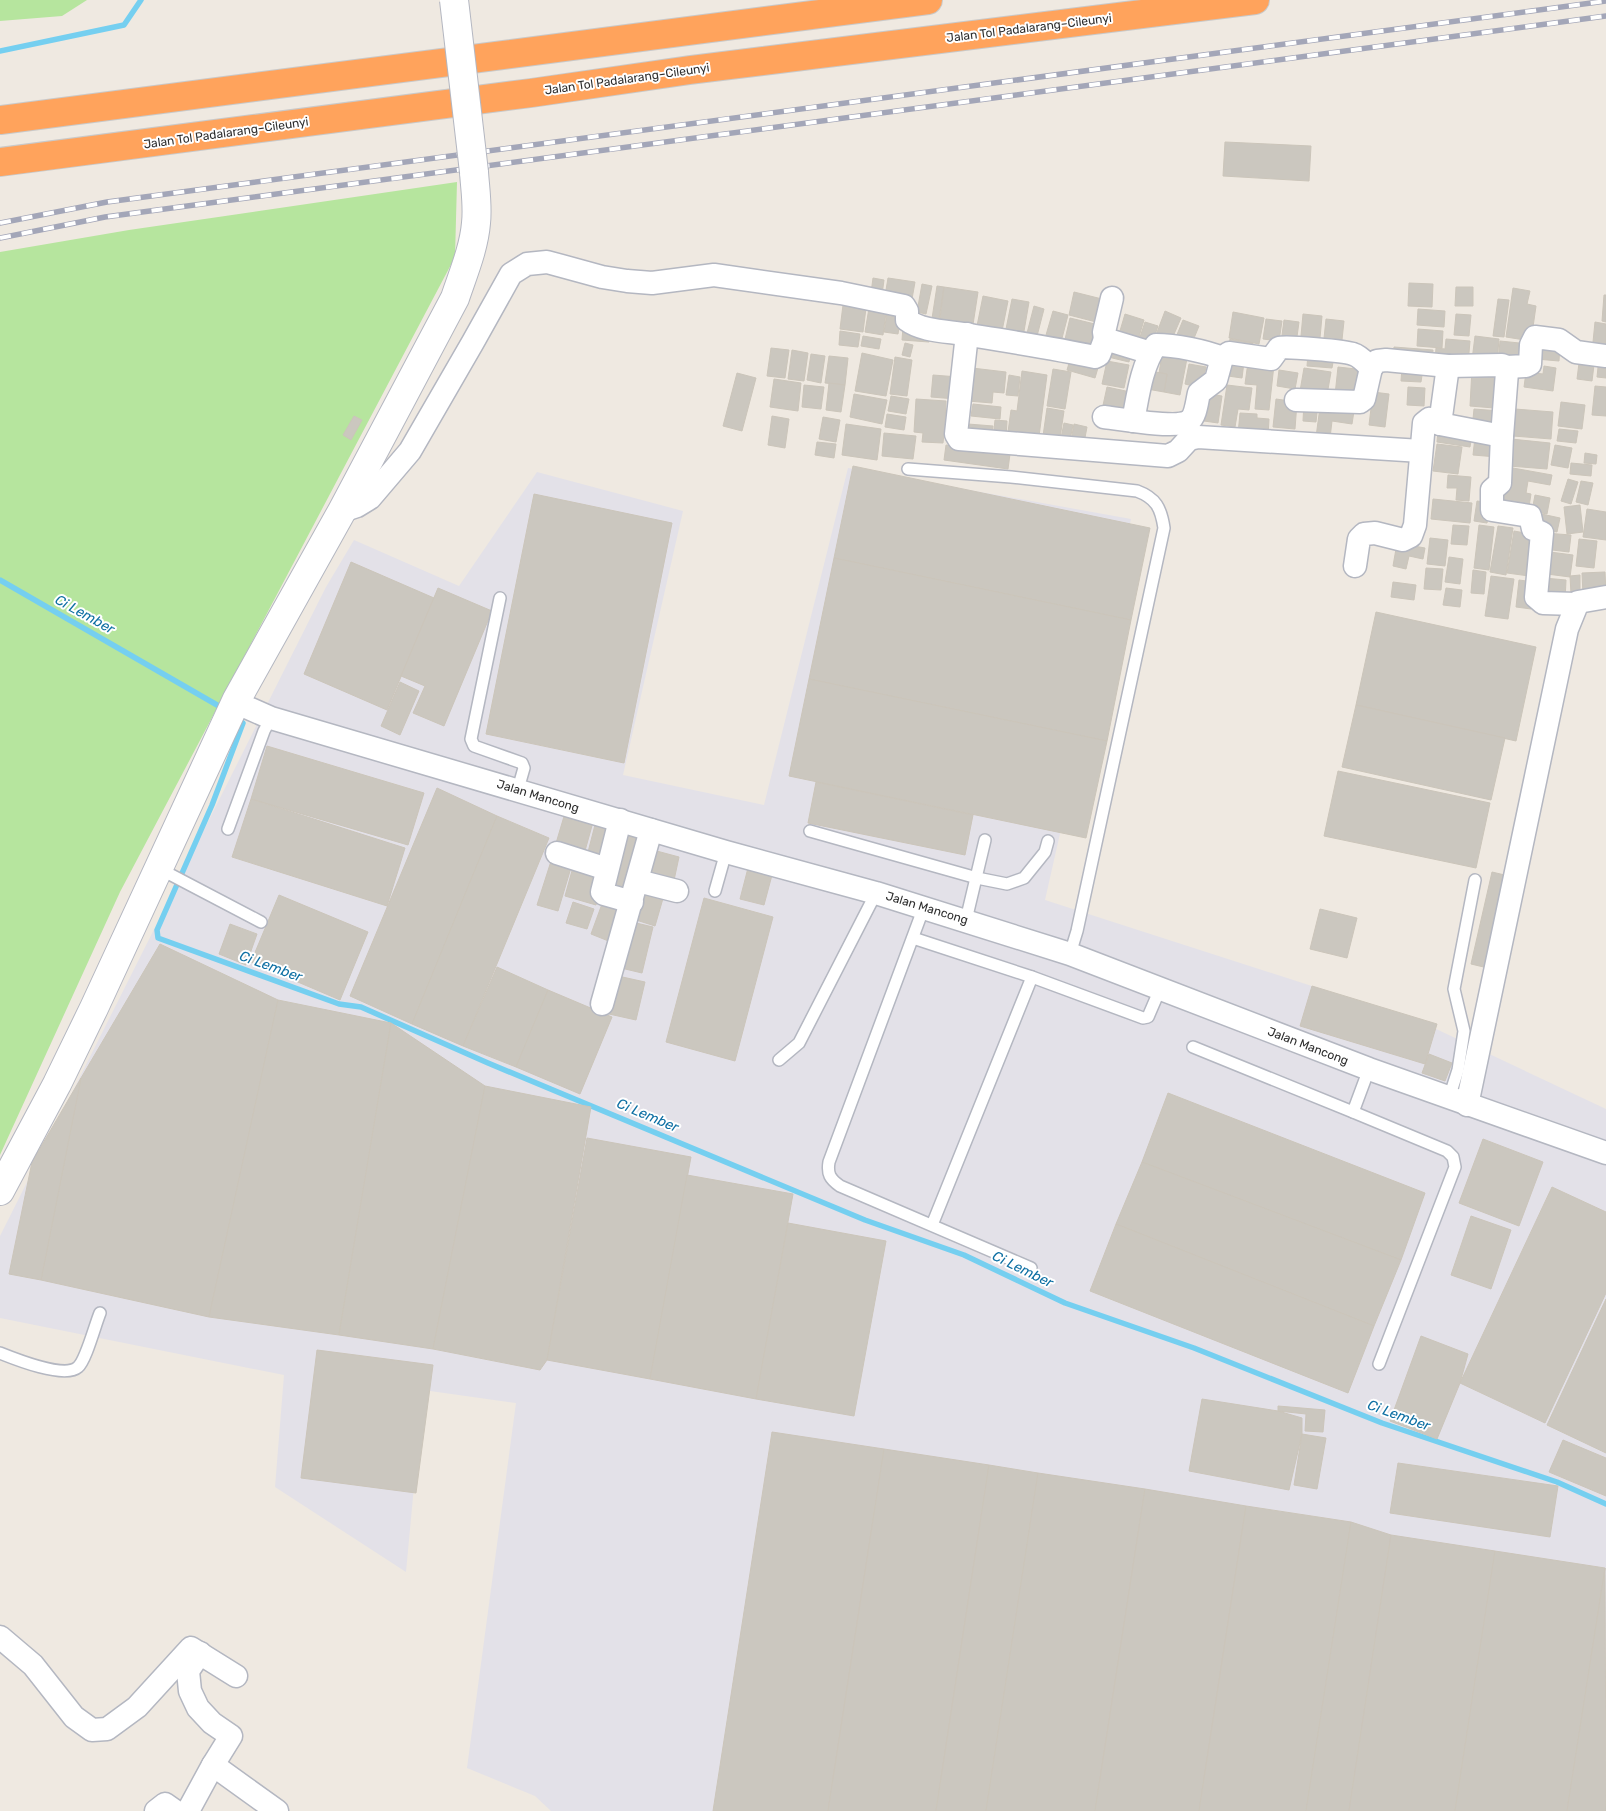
<svg xmlns="http://www.w3.org/2000/svg" width="1606" height="1811" font-family="Rubik,sans-serif">
<rect width="100%" height="100%" fill="#efe9e1"/>
<polygon fill="#e3e1e8" points="848,468 1131,519 1045,900 1417,1020 1606,1109 1606,1811 551,1811 535,1796 467,1768 516,1403 423,1390 406,1572 275,1487 284,1375 0,1318 0,1236 326,587 354,540 459,586 537,472 683,511 623,775 764,805"/>
<g fill="#b6e59e">
<polygon points="0,0 87,0 62,16 0,21"/>
<polygon points="457,182 455,257 120,892 0,1155 0,252 129,230"/>
</g>
<g fill="none" stroke-linecap="round" stroke-linejoin="round">
<g stroke="#75cff0" stroke-width="5.5">
<polyline points="0,51 124,25 141,0"/>
<polyline points="0,580 224,709"/>
<polyline points="236,717 243,723 212,805 157,930 158,938 339,1004 361,1007 488,1063 865,1220 964,1255 1065,1303 1194,1348 1382,1423 1557,1482 1606,1504"/>
</g>
</g>
<g fill="#cbc7bf" stroke="#cbc5ba">
<polygon points="1225,142 1311,146 1309,181 1223,176"/>
<polygon points="873,278 884,280 882,295 871,293"/>
<polygon points="888,278 915,282 912,299 884,302"/>
<polygon points="1409,283 1433,284 1432,307 1408,306"/>
<polygon points="922,284 932,286 926,314 917,312"/>
<polygon points="937,286 944,287 938,326 931,325"/>
<polygon points="944,287 978,292 972,331 939,326"/>
<polygon points="1456,287 1473,287 1473,306 1455,306"/>
<polygon points="1513,288 1530,291 1527,304 1536,306 1531,341 1506,337"/>
<polygon points="1074,292 1110,301 1104,324 1069,315"/>
<polygon points="1604,295 1606,295 1606,322 1602,321"/>
<polygon points="983,296 1008,301 1001,336 976,331"/>
<polygon points="844,297 867,300 863,332 840,329"/>
<polygon points="1012,299 1029,302 1023,337 1005,334"/>
<polygon points="1498,299 1509,300 1504,337 1493,336"/>
<polygon points="870,302 887,305 883,335 865,332"/>
<polygon points="888,306 902,309 898,334 884,332"/>
<polygon points="1034,306 1044,309 1036,340 1026,337"/>
<polygon points="1418,309 1445,311 1444,327 1417,325"/>
<polygon points="1053,311 1068,315 1060,346 1044,342"/>
<polygon points="1165,311 1181,318 1171,341 1156,335"/>
<polygon points="1233,312 1264,318 1259,344 1229,338"/>
<polygon points="1125,314 1144,320 1136,347 1117,341"/>
<polygon points="1303,314 1322,316 1319,349 1300,347"/>
<polygon points="1456,314 1471,315 1469,336 1454,335"/>
<polygon points="1070,318 1103,326 1095,356 1063,348"/>
<polygon points="1266,319 1282,321 1279,341 1263,339"/>
<polygon points="1326,319 1344,321 1341,349 1323,348"/>
<polygon points="1183,320 1199,326 1190,348 1174,342"/>
<polygon points="1284,320 1299,322 1296,344 1281,343"/>
<polygon points="1145,322 1158,326 1151,347 1138,343"/>
<polygon points="1595,322 1606,324 1606,353 1592,352"/>
<polygon points="903,327 931,329 929,342 902,340"/>
<polygon points="1418,329 1443,331 1442,348 1417,346"/>
<polygon points="840,331 860,334 858,347 839,345"/>
<polygon points="863,336 881,339 879,349 861,346"/>
<polygon points="1475,336 1499,339 1497,363 1472,360"/>
<polygon points="1230,339 1253,343 1251,355 1228,350"/>
<polygon points="1446,339 1470,341 1468,364 1435,361 1436,348 1445,349"/>
<polygon points="1500,341 1529,344 1528,364 1498,362"/>
<polygon points="1538,341 1560,343 1559,361 1536,359"/>
<polygon points="1107,342 1132,348 1129,362 1104,356"/>
<polygon points="905,343 913,345 910,357 902,355"/>
<polygon points="1394,347 1433,350 1432,362 1393,359"/>
<polygon points="771,348 789,350 785,378 767,376"/>
<polygon points="1163,349 1188,353 1180,395 1164,392 1167,374 1159,373"/>
<polygon points="792,350 808,353 804,381 788,379"/>
<polygon points="862,353 893,360 886,396 855,391"/>
<polygon points="1072,353 1100,361 1095,378 1067,370"/>
<polygon points="811,354 825,356 821,383 807,380"/>
<polygon points="1308,354 1334,357 1332,368 1307,366"/>
<polygon points="1580,355 1595,357 1592,381 1577,379"/>
<polygon points="829,356 848,358 845,385 825,383"/>
<polygon points="895,357 912,360 907,396 890,394"/>
<polygon points="1599,358 1606,359 1606,378 1597,377"/>
<polygon points="1230,360 1244,362 1242,378 1228,376"/>
<polygon points="1107,361 1129,365 1124,388 1102,384"/>
<polygon points="1248,362 1274,365 1269,410 1255,409 1257,385 1245,384"/>
<polygon points="1189,364 1206,367 1201,388 1185,384"/>
<polygon points="1544,366 1556,368 1553,391 1524,387 1526,372 1543,374"/>
<polygon points="1338,367 1365,370 1362,397 1335,395"/>
<polygon points="1402,367 1423,369 1421,382 1401,381"/>
<polygon points="972,368 1006,372 1004,393 993,392 992,403 968,401"/>
<polygon points="1304,368 1331,372 1327,395 1300,391"/>
<polygon points="1053,369 1071,372 1065,409 1047,406"/>
<polygon points="1472,369 1506,371 1494,408 1470,406"/>
<polygon points="1279,370 1298,373 1295,389 1277,386"/>
<polygon points="1022,371 1047,375 1038,444 1007,439 1011,410 1017,411"/>
<polygon points="1150,371 1167,374 1164,392 1147,389"/>
<polygon points="737,373 756,378 742,431 723,426"/>
<polygon points="933,375 958,377 956,399 931,397"/>
<polygon points="1009,375 1020,377 1018,396 1006,395"/>
<polygon points="774,379 801,383 798,411 770,407"/>
<polygon points="829,383 845,385 841,412 826,410"/>
<polygon points="804,385 824,387 821,409 802,407"/>
<polygon points="1227,385 1252,388 1249,410 1238,409 1235,427 1221,425"/>
<polygon points="1595,386 1606,387 1606,416 1592,415"/>
<polygon points="1107,387 1135,393 1131,416 1102,410"/>
<polygon points="1408,387 1425,388 1424,406 1407,405"/>
<polygon points="1373,392 1389,394 1385,427 1369,425"/>
<polygon points="854,394 887,400 882,424 850,417"/>
<polygon points="1209,394 1222,396 1218,423 1204,421"/>
<polygon points="891,396 909,399 906,414 888,411"/>
<polygon points="916,399 946,401 945,422 955,422 954,435 944,434 943,443 922,442 923,433 914,432"/>
<polygon points="1276,399 1297,402 1295,429 1273,427"/>
<polygon points="1304,402 1318,404 1316,422 1303,421"/>
<polygon points="1561,402 1585,405 1582,429 1558,426"/>
<polygon points="973,404 1001,407 1000,419 971,416"/>
<polygon points="1320,407 1354,411 1352,424 1332,421 1330,438 1316,437"/>
<polygon points="1047,408 1064,411 1059,445 1042,443"/>
<polygon points="1474,409 1500,411 1499,431 1472,429"/>
<polygon points="1515,409 1553,412 1551,439 1513,436"/>
<polygon points="1240,413 1257,414 1257,418 1269,419 1268,436 1238,434"/>
<polygon points="887,414 906,417 904,430 885,427"/>
<polygon points="354,416 362,420 351,440 343,435"/>
<polygon points="772,416 789,419 785,448 768,445"/>
<polygon points="823,417 840,420 836,442 819,439"/>
<polygon points="995,420 1007,421 1006,439 993,438"/>
<polygon points="1064,423 1073,425 1069,445 1060,443"/>
<polygon points="846,424 881,429 877,460 842,455"/>
<polygon points="968,424 993,426 991,439 967,437"/>
<polygon points="1074,424 1087,427 1083,448 1070,446"/>
<polygon points="1559,429 1578,431 1576,443 1557,441"/>
<polygon points="1438,430 1472,435 1470,447 1437,442"/>
<polygon points="884,433 916,436 913,459 882,456"/>
<polygon points="1475,437 1499,440 1497,457 1473,455"/>
<polygon points="1511,439 1550,443 1547,469 1509,466"/>
<polygon points="817,442 836,444 834,458 815,455"/>
<polygon points="1437,444 1462,447 1458,474 1433,471"/>
<polygon points="946,445 1010,454 1008,469 944,460"/>
<polygon points="1555,445 1572,448 1568,468 1551,465"/>
<polygon points="1585,453 1597,455 1596,464 1584,463"/>
<polygon points="1571,463 1592,465 1591,476 1570,474"/>
<polygon points="853,466 1150,528 1131,620 834,558"/>
<polygon points="1513,468 1552,475 1550,485 1528,481 1526,493 1531,494 1528,513 1498,508 1503,482 1510,483"/>
<polygon points="1448,475 1471,477 1469,501 1456,500 1457,488 1447,488"/>
<polygon points="1568,479 1578,482 1571,504 1561,501"/>
<polygon points="1581,481 1593,483 1588,505 1576,502"/>
<polygon points="534,494 672,523 624,763 486,734"/>
<polygon points="1535,495 1550,498 1547,514 1532,511"/>
<polygon points="1433,499 1472,503 1470,523 1431,519"/>
<polygon points="1477,501 1491,503 1487,523 1474,521"/>
<polygon points="1580,505 1583,532 1567,534 1564,507"/>
<polygon points="1587,509 1606,512 1606,540 1583,537"/>
<polygon points="1537,513 1560,518 1557,532 1534,528"/>
<polygon points="1453,525 1469,526 1467,545 1451,544"/>
<polygon points="1479,525 1494,527 1489,570 1474,568"/>
<polygon points="1498,526 1513,528 1506,575 1490,572"/>
<polygon points="1514,531 1536,535 1529,576 1507,573"/>
<polygon points="1545,533 1571,535 1569,552 1544,549"/>
<polygon points="1430,538 1448,540 1445,566 1427,564"/>
<polygon points="1579,539 1597,541 1594,568 1576,566"/>
<polygon points="1397,543 1425,548 1423,559 1409,556 1406,569 1393,566"/>
<polygon points="1550,552 1573,555 1570,577 1547,574"/>
<polygon points="1449,557 1463,559 1460,584 1445,582"/>
<polygon points="834,558 1131,620 1107,741 809,679"/>
<polygon points="351,562 434,598 387,710 304,674"/>
<polygon points="1426,568 1443,569 1441,590 1424,589"/>
<polygon points="1473,570 1486,572 1484,594 1471,593"/>
<polygon points="1605,572 1606,594 1583,595 1582,573"/>
<polygon points="1580,575 1580,593 1571,594 1570,576"/>
<polygon points="1491,576 1514,579 1508,619 1485,616"/>
<polygon points="1544,578 1566,580 1565,601 1543,600"/>
<polygon points="1519,580 1534,582 1531,609 1516,607"/>
<polygon points="1393,582 1416,585 1414,600 1391,597"/>
<polygon points="438,588 492,611 444,726 413,713 425,686 401,676"/>
<polygon points="1446,588 1462,590 1460,607 1443,605"/>
<polygon points="1376,612 1536,647 1516,741 1356,705"/>
<polygon points="809,679 1107,741 1086,838 789,776"/>
<polygon points="400,682 419,691 400,735 381,726"/>
<polygon points="1356,705 1505,738 1491,800 1342,767"/>
<polygon points="267,746 424,793 408,845 251,799"/>
<polygon points="1338,771 1490,803 1476,868 1324,836"/>
<polygon points="816,782 973,815 965,855 808,823"/>
<polygon points="437,788 497,816 412,1024 350,996"/>
<polygon points="251,799 405,848 387,906 232,857"/>
<polygon points="565,813 593,822 583,858 554,850"/>
<polygon points="497,816 549,838 463,1046 412,1024"/>
<polygon points="595,825 615,831 607,862 587,856"/>
<polygon points="618,833 644,840 631,890 613,885"/>
<polygon points="653,850 679,857 673,885 646,878"/>
<polygon points="553,855 573,861 558,911 537,905"/>
<polygon points="575,860 606,870 596,905 565,896"/>
<polygon points="748,868 772,875 764,905 740,899"/>
<polygon points="1492,872 1513,877 1492,969 1471,964"/>
<polygon points="643,888 664,895 655,926 633,919"/>
<polygon points="279,895 368,932 340,1000 251,962"/>
<polygon points="704,898 773,917 735,1061 666,1042"/>
<polygon points="573,902 594,909 587,929 566,923"/>
<polygon points="602,904 627,913 616,944 591,934"/>
<polygon points="1320,909 1357,918 1347,958 1310,949"/>
<polygon points="632,922 653,927 642,973 621,968"/>
<polygon points="230,924 257,934 246,965 219,954"/>
<polygon points="160,944 278,1000 209,1317 41,1280 81,1078"/>
<polygon points="497,967 548,990 516,1067 463,1046"/>
<polygon points="618,976 645,982 636,1020 609,1014"/>
<polygon points="1312,986 1437,1024 1425,1064 1300,1026"/>
<polygon points="548,990 612,1017 580,1094 516,1067"/>
<polygon points="278,1000 391,1023 339,1335 209,1317"/>
<polygon points="391,1023 485,1086 433,1349 339,1335"/>
<polygon points="1429,1054 1452,1063 1445,1081 1422,1073"/>
<polygon points="81,1078 41,1280 9,1274 32,1162"/>
<polygon points="485,1086 591,1107 547,1360 540,1370 433,1349"/>
<polygon points="1168,1093 1425,1193 1401,1260 1142,1162"/>
<polygon points="587,1138 691,1157 650,1379 547,1360"/>
<polygon points="1483,1139 1543,1162 1519,1226 1459,1203"/>
<polygon points="1142,1162 1401,1260 1374,1326 1116,1224"/>
<polygon points="687,1175 793,1194 756,1399 650,1379"/>
<polygon points="1552,1187 1606,1212 1606,1293 1545,1423 1460,1383"/>
<polygon points="1471,1216 1511,1230 1491,1289 1451,1275"/>
<polygon points="788,1223 886,1241 854,1416 756,1399"/>
<polygon points="1116,1224 1374,1326 1348,1393 1090,1291"/>
<polygon points="1606,1299 1606,1453 1547,1425"/>
<polygon points="1421,1336 1468,1354 1460,1383 1437,1439 1390,1421"/>
<polygon points="317,1350 433,1365 416,1493 301,1478"/>
<polygon points="1202,1399 1278,1411 1302,1418 1302,1434 1289,1490 1189,1471"/>
<polygon points="1278,1406 1325,1410 1323,1432 1305,1431 1306,1414 1278,1411"/>
<polygon points="772,1432 884,1449 828,1811 713,1811"/>
<polygon points="1302,1434 1326,1438 1317,1489 1294,1485"/>
<polygon points="1563,1440 1606,1458 1606,1496 1549,1472"/>
<polygon points="884,1449 989,1465 936,1811 828,1811"/>
<polygon points="1398,1463 1558,1486 1550,1537 1390,1513"/>
<polygon points="989,1465 1038,1473 986,1811 936,1811"/>
<polygon points="1038,1473 1145,1489 1095,1811 986,1811"/>
<polygon points="1145,1489 1246,1506 1199,1811 1095,1811"/>
<polygon points="1246,1506 1351,1522 1306,1811 1199,1811"/>
<polygon points="1351,1522 1391,1535 1349,1811 1306,1811"/>
<polygon points="1391,1535 1495,1551 1455,1811 1349,1811"/>
<polygon points="1495,1551 1605,1568 1567,1811 1455,1811"/>
<polygon points="1605,1568 1606,1811 1567,1811"/>
</g>
<g fill="none" stroke-linecap="round" stroke-linejoin="round">
<defs>
<g id="lane">
<path d="M908,469L1011,477L1137,491C1156,498 1161,508 1164,528L1077,931L1070,954"/>
<polyline points="500,598 471,739 474,746 522,763 524,768 518,789"/>
<polyline points="228,829 264,731 271,718"/>
<polyline points="810,831 977,878 1007,884 1024,878 1045,852 1048,841"/>
<polyline points="158,868 261,922"/>
<polyline points="715,891 726,852"/>
<path d="M924,907L829,1162C827,1174 830,1179 840,1186L1031,1268"/>
<polyline points="966,920 985,840"/>
<polyline points="913,938 1032,977 1143,1018 1148,1017 1160,989"/>
<polyline points="1193,1047 1353,1112 1369,1069"/>
<polyline points="779,1060 799,1043 876,893"/>
<polyline points="1449,1098 1458,1070 1464,1031 1454,989 1475,880"/>
<polyline points="1353,1112 1447,1151 1453,1157 1455,1167 1379,1364"/>
<polyline points="932,1225 1032,977"/>
<path d="M0,1353C15,1359 65,1379 78,1367C86,1360 95,1325 100,1313"/>
</g>
<g id="street">
<polyline points="1112,298 1104,332 1105,339 1151,353"/>
<polyline points="967,334 956,434 959,439 1168,456 1178,451 1189,439 1198,437 1421,451"/>
<polyline points="1507,367 1526,366 1530,364 1531,345 1535,337 1559,340 1576,352 1606,356"/>
<polyline points="1296,400 1360,402 1364,399 1371,368"/>
<path d="M1104,417C1120,419 1177,429 1189,421C1196,416 1197,401 1199,393L1216,380L1222,358L1229,353L1271,359L1279,348C1286,346 1345,351 1353,354C1360,356 1366,363 1371,368L1377,361L1386,360L1448,366L1502,365L1507,367V372L1502,436L1500,483L1492,490V510L1530,516L1533,529L1542,533L1536,597L1543,603L1576,604"/>
<path d="M1133,421C1138,396 1141,367 1156,345C1175,345 1205,351 1222,358"/>
<polyline points="1440,424 1502,436"/>
<path d="M342,511L357,506L370,498L410,451L473,342L511,274L527,264L547,262L602,277L627,281L652,283L714,275L841,293L904,306L907,311V320C923,332 950,331 970,335C1012,342 1053,348 1095,357L1099,355L1105,339"/>
<polyline points="1355,566 1359,539 1364,534 1375,533 1403,540 1411,536 1415,525 1424,423 1429,419 1440,424 1448,366"/>
<polyline points="237,699 246,707 271,718 726,852 876,893 1070,954 1369,1069 1606,1153"/>
<polyline points="620,820 602,892 604,894 632,902"/>
<polyline points="557,853 607,869"/>
<polyline points="638,881 677,891"/>
<polyline points="602,1004 651,830"/>
<polyline points="1467,1105 1567,629 1578,602 1606,597"/>
<polyline points="0,1637 33,1665 74,1717 92,1730 107,1729 137,1707 191,1648 236,1676"/>
<polyline points="200,1653 188,1671 190,1691 198,1708 212,1723 231,1736 213,1765"/>
<polyline points="156,1811 165,1804 175,1811"/>
<polyline points="188,1811 213,1765 277,1811"/>
</g>
<path id="secondary" d="M0,1191L57,1084L94,1008L237,699L342,511L455,298C463,274 474,248 476,223C478,206 475,188 474,172"/>
<g id="highway">
<polyline points="0,120 928,0"/>
<polyline points="0,162 531,93 690,70 1255,0"/>
</g>
</defs>
<use href="#lane" stroke="#b4b7c1" stroke-width="14"/>
<use href="#street" stroke="#b4b7c1" stroke-width="25"/>
<use href="#secondary" stroke="#b4b7c1" stroke-width="30"/>
<use href="#highway" stroke="#c9c9c9" stroke-width="30"/>
<use href="#lane" stroke="#fff" stroke-width="11"/>
<use href="#street" stroke="#fff" stroke-width="22"/>
<use href="#secondary" stroke="#fff" stroke-width="28"/>
<use href="#highway" stroke="#ffa35c" stroke-width="28"/>
<defs>
<g id="rail">
<polyline points="0,223 107,202 1606,1"/>
<polyline points="0,238 105,217 1606,16"/>
</g>
</defs>
<use href="#rail" stroke="#a3a6b8" stroke-width="5.5"/>
<use href="#rail" stroke="#fff" stroke-width="4" stroke-dasharray="11" stroke-linecap="butt"/>
<defs>
<polyline id="secondary-bridge" points="454,0 474,172"/>
</defs>
<use href="#secondary-bridge" stroke="#b4b7c1" stroke-width="30" stroke-linecap="butt"/>
<use href="#secondary-bridge" stroke="#fff" stroke-width="28"/>
</g>
<g text-anchor="middle" stroke-width="4" stroke-linejoin="round" paint-order="stroke">
<g font-size="12" fill="#2e2e2e" stroke="#fff">
<text transform="translate(1029 28) rotate(-7)" y="4">Jalan Tol Padalarang–Cileunyi</text>
<text transform="translate(627 79) rotate(-8)" y="4">Jalan Tol Padalarang–Cileunyi</text>
<text transform="translate(226 133) rotate(-8)" y="4">Jalan Tol Padalarang–Cileunyi</text>
<text transform="translate(538 796) rotate(17)" y="4">Jalan Mancong</text>
<text transform="translate(927 908) rotate(17)" y="4">Jalan Mancong</text>
<text transform="translate(1308 1046) rotate(21)" y="4">Jalan Mancong</text>
</g>
<g font-size="14" font-style="italic" fill="#0d6fa3" stroke="#fff">
<text transform="translate(85 614) rotate(29)" y="5">Ci Lember</text>
<text transform="translate(271 966) rotate(20)" y="5">Ci Lember</text>
<text transform="translate(648 1115) rotate(23)" y="5">Ci Lember</text>
<text transform="translate(1023 1269) rotate(26)" y="5">Ci Lember</text>
<text transform="translate(1399 1415) rotate(20)" y="5">Ci Lember</text>
</g>
</g>
</svg>
